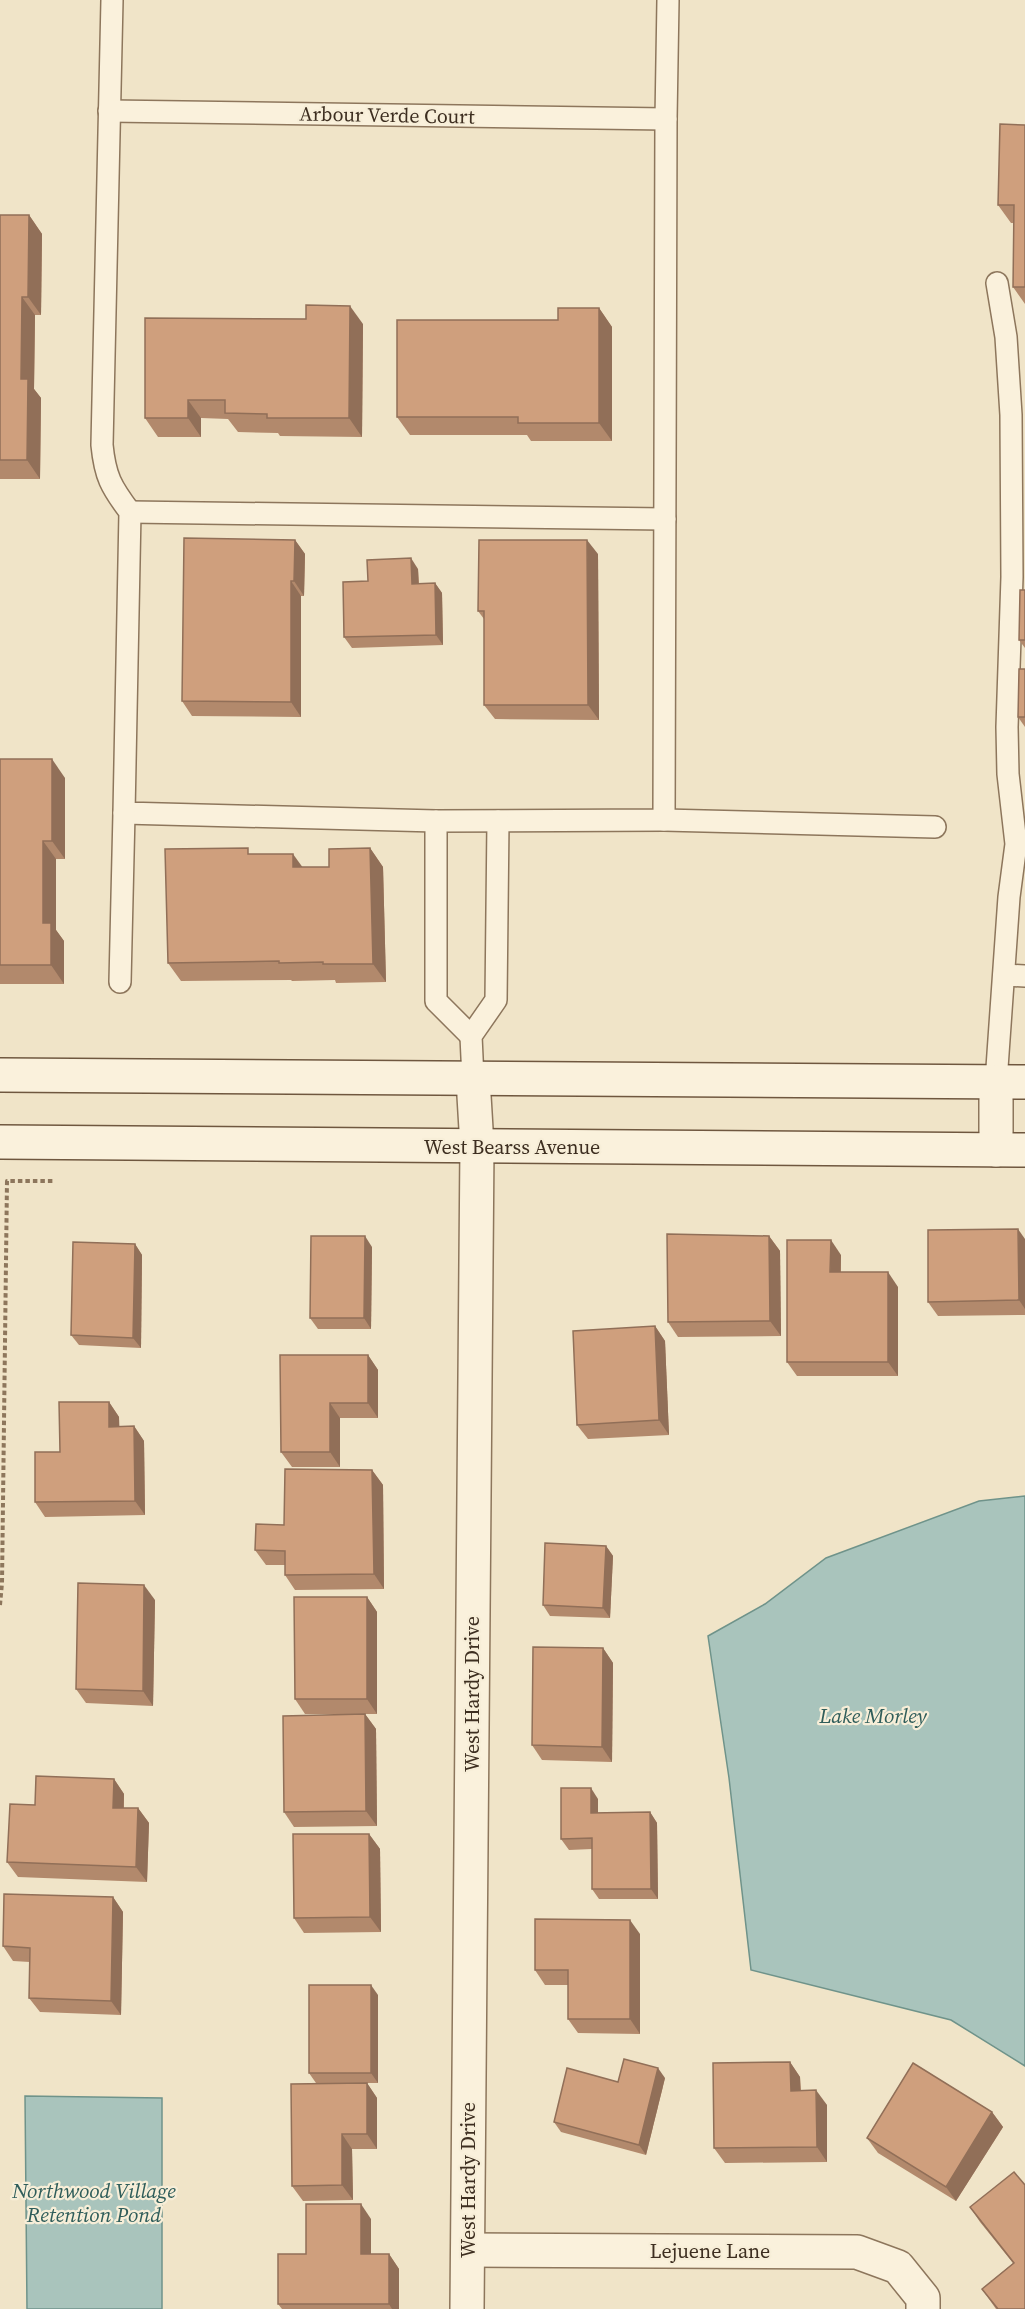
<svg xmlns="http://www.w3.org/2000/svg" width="1025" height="2309" font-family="'Source Serif 4',serif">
<rect width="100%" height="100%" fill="#f0e4c8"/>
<g fill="#a9c4bc" stroke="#6f938a" stroke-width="1.5">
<polygon points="1025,1496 1025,2066 951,2020 751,1970 729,1778 708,1636 765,1604 826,1558 979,1501"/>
<polygon points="25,2096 162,2098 162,2309 27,2309"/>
</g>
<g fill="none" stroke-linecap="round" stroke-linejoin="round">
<defs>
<g id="lane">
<path d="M112,0L102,445C105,476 111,487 130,512L124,813L436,821L664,820L666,119L668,0"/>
<polyline points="109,111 666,119"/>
<polyline points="130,512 665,519"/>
<polyline points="664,820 935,827"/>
<polyline points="436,821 436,1001 471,1036"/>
<polyline points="1004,975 1025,976"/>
<polyline points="120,982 124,813"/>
<polyline points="473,1079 471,1036 496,1000 498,821"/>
<polyline points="996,1082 1009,897 1016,844 1008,774 1007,727 1012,577 1011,415 1006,337 997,283"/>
</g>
<g id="street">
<polyline points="996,1082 996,1150"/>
<polyline points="468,2250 857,2252 898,2267 923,2298 923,2309"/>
<polyline points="467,2309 477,1146 473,1079"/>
</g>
<g id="secondary">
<polyline points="0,1075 1025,1082"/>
<polyline points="0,1142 1025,1150"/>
</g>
</defs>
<use href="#lane" stroke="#8d765c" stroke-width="24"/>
<use href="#street" stroke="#8d765c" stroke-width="36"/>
<use href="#secondary" stroke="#6f573f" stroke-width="36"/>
<polyline stroke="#8d765c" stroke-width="4" stroke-dasharray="4.5 3" stroke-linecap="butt" points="0,1605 2,1583 7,1181 53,1181"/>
<use href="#lane" stroke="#faf1dc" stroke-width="21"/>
<use href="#street" stroke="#faf1dc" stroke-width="33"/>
<use href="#secondary" stroke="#faf1dc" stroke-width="33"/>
</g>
<g fill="#b2896c">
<polygon points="1025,125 1025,304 1013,287 1014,223 1011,223 998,205"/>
<polygon points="0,215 29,215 42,234 41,315 35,315 34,389 41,398 40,479 0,479"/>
<polygon points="599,308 612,327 612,441 531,441 527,435 410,435 397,417 558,320"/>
<polygon points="363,324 362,437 280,436 278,433 238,432 228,419 201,418 201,437 158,437 145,418"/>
<polygon points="295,540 305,554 304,596 301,596 301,717 192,716 182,701"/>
<polygon points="598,554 599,720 495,719 484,705 484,619 478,611"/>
<polygon points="418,569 419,583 435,583 442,593 443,645 352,648 344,637 368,581"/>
<polygon points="1025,590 1025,648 1019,640"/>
<polygon points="1025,669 1025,727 1018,717"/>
<polygon points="0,759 65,778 65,859 56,859 56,930 64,941 64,984 0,984"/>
<polygon points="370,848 383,867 386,982 336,983 335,980 292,981 291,980 181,981 168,963 252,854 302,867 329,867"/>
<polygon points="769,1236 780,1251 781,1336 678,1337 668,1322"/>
<polygon points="1025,1239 1025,1315 938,1316 928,1302"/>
<polygon points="135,1244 142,1255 141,1348 79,1345 71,1335"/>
<polygon points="372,1247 371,1329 318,1329 310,1318"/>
<polygon points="841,1255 841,1272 898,1287 898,1376 797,1376 787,1362"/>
<polygon points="655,1326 665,1341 669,1435 588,1439 577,1425"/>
<polygon points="368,1355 378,1370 378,1418 340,1418 340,1467 292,1467 281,1452"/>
<polygon points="109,1402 119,1417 119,1427 134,1426 144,1441 145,1515 45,1517 35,1502 60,1452"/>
<polygon points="372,1470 383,1485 384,1589 295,1590 285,1575 285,1565 266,1565 255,1550 284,1525"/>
<polygon points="606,1546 613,1556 610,1618 550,1616 543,1605"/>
<polygon points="367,1597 377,1612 377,1714 305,1714 295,1699"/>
<polygon points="155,1600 153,1706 86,1703 76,1689"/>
<polygon points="603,1648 613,1663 612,1762 542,1760 532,1745"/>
<polygon points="365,1714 376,1729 377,1826 294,1827 284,1812"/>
<polygon points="114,1779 124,1794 124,1808 138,1808 149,1823 147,1882 18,1877 7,1862"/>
<polygon points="598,1799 598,1813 650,1812 657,1823 658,1899 599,1899 592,1889 592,1849 569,1850 561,1839"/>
<polygon points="369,1834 380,1849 381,1932 304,1933 294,1918"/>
<polygon points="113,1897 123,1912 121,2015 40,2012 29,1998 30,1962 13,1961 3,1946"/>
<polygon points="640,1934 640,2034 578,2033 568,2019 568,1985 545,1985 535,1970"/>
<polygon points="378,1995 378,2083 367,2083 377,2098 377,2149 352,2149 353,2200 303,2201 292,2186 316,2083 309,2073"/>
<polygon points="790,2062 800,2077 801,2091 827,2105 827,2162 725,2163 714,2148"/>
<polygon points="665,2078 646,2155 561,2132 554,2122 618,2082"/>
<polygon points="992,2112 1003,2127 956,2201 878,2153 867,2138"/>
<polygon points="1025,2185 1025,2309 996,2309 982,2289 1013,2263 980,2222 970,2207"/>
<polygon points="371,2219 371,2254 389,2254 399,2269 399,2309 282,2309 278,2304 306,2254"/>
</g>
<g fill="#916f58">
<polygon points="29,215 42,234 41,315 28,297"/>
<polygon points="22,297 35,315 34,389 41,398 40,479 27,460 21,379"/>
<polygon points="350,306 363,324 362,437 349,418"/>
<polygon points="599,308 612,327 612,441 599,423"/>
<polygon points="188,400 201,418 201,437 188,418"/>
<polygon points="295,540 305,554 304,596 294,581"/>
<polygon points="587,540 598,554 599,720 588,705"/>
<polygon points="411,558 418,569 419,594 412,584"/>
<polygon points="291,581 301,596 301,717 291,702"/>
<polygon points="435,583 442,593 443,645 436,635"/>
<polygon points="52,759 65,778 65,859 52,841"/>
<polygon points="43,841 56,859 56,930 64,941 64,984 51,965 43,923"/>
<polygon points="370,848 383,867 386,982 373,964"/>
<polygon points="293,854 306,872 293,867"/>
<polygon points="1018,1229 1025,1239 1025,1309 1019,1300"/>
<polygon points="365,1236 372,1247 371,1329 364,1318"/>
<polygon points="769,1236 780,1251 781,1336 770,1321"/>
<polygon points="831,1240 841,1255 840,1287 830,1272"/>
<polygon points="135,1244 142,1255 141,1348 133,1338"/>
<polygon points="888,1272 898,1287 898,1376 888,1362"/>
<polygon points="655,1326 665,1341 669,1435 659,1420"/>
<polygon points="368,1355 378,1370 378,1418 368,1403"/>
<polygon points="109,1402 119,1417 120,1442 109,1427"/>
<polygon points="330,1403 340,1418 340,1467 330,1452"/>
<polygon points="134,1426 144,1441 145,1515 135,1501"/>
<polygon points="372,1470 383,1485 384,1589 374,1574"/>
<polygon points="606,1546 613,1556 610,1618 603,1608"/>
<polygon points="144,1585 155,1600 153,1706 143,1691"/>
<polygon points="367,1597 377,1612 377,1714 367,1699"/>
<polygon points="603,1648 613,1663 612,1762 602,1747"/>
<polygon points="365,1714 376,1729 377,1826 366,1811"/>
<polygon points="114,1779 124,1794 123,1823 113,1808"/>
<polygon points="591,1788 598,1799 598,1823 591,1813"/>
<polygon points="138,1808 149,1823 147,1882 136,1867"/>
<polygon points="650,1812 657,1823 658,1899 651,1889"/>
<polygon points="369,1834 380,1849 381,1932 370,1917"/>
<polygon points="113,1897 123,1912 121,2015 111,2001"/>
<polygon points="630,1920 640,1934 640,2034 630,2019"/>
<polygon points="371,1985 378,1995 378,2083 371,2073"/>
<polygon points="790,2062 800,2077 801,2106 791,2091"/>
<polygon points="658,2068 665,2078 646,2155 639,2145"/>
<polygon points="367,2083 377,2098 377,2149 367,2134"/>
<polygon points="816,2090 827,2105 827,2162 817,2147"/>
<polygon points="992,2112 1003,2127 956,2201 946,2187"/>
<polygon points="342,2134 352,2149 353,2200 342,2185"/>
<polygon points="361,2204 371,2219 371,2269 361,2254"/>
<polygon points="389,2254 399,2269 399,2309 392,2309 389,2304"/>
</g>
<g fill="#cf9f7d" stroke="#916f58" stroke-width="1.5">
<polygon points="1000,124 1025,125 1025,287 1013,287 1014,205 998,205"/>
<polygon points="0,215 29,215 28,297 22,297 21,379 28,379 27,460 0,460"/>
<polygon points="306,305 350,306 349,418 267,418 267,414 225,413 225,400 188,400 188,418 145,418 145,318 306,319"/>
<polygon points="558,308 599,308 599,423 518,423 518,417 397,417 397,320 558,320"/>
<polygon points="184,538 295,540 294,581 291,581 291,702 182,701"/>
<polygon points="479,540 587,540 588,705 484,705 484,611 478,611"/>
<polygon points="411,558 412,584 435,583 436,635 344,637 343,582 368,581 367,560"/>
<polygon points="1020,590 1025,590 1025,640 1019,640"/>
<polygon points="1019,669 1025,669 1025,717 1018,717"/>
<polygon points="0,759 52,759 52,841 43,841 43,923 51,923 51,965 0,965"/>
<polygon points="248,848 248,854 293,854 293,867 329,867 329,849 370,848 373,964 323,964 323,962 279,963 279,961 168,963 165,849"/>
<polygon points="1018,1229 1019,1300 928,1302 928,1230"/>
<polygon points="667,1234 769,1236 770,1321 668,1322"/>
<polygon points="311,1236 365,1236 364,1318 310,1318"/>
<polygon points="787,1240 831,1240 830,1272 888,1272 888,1362 787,1362"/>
<polygon points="73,1242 135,1244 133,1338 71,1335"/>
<polygon points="655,1326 659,1420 577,1425 573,1331"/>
<polygon points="280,1355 368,1355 368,1403 330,1403 330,1452 281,1452"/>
<polygon points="59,1402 109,1402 109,1427 134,1426 135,1501 35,1502 35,1452 60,1452"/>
<polygon points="285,1469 372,1470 374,1574 285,1575 285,1551 255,1550 256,1524 284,1525"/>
<polygon points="545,1543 606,1546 603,1608 543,1605"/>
<polygon points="78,1583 144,1585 143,1691 76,1689"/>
<polygon points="294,1597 367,1597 367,1699 295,1699"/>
<polygon points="533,1647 603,1648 602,1747 532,1745"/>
<polygon points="365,1714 366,1811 284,1812 283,1716"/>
<polygon points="36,1776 114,1779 113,1808 138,1808 136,1867 7,1862 10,1804 35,1805"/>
<polygon points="561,1788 591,1788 591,1813 650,1812 651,1889 592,1889 592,1838 561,1839"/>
<polygon points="293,1834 369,1834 370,1917 294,1918"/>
<polygon points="4,1894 113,1897 111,2001 29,1998 30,1948 3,1946"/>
<polygon points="535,1919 630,1920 630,2019 568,2019 568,1970 535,1970"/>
<rect x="309" y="1985" width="62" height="88"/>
<polygon points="624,2059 658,2068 639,2145 554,2122 567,2068 618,2082"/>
<polygon points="790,2062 791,2091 816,2090 817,2147 714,2148 713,2063"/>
<polygon points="913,2063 992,2112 946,2187 867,2138"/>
<polygon points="367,2083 367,2134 342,2134 342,2185 292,2186 291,2084"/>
<polygon points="1014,2172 1025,2185 1025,2309 998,2309 982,2289 1014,2263 970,2207"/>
<polygon points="306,2204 361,2204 361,2254 389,2254 389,2304 278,2304 278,2254 306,2254"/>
</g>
<g text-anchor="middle" stroke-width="4.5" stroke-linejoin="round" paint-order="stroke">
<g font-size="20" fill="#3d2e20" stroke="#f7eed8">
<text transform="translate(387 115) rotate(1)" y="7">Arbour Verde Court</text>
<text x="512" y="1154">West Bearss Avenue</text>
<text transform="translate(472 1694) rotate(-90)" y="7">West Hardy Drive</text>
<text transform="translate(468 2180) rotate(-90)" y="7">West Hardy Drive</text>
<text x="710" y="2258">Lejuene Lane</text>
</g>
<g font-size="21" font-style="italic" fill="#2f5d5a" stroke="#f7eed8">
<text x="873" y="1723">Lake Morley</text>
<text x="94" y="2198">Northwood Village<tspan x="94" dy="24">Retention Pond</tspan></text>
</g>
</g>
</svg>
